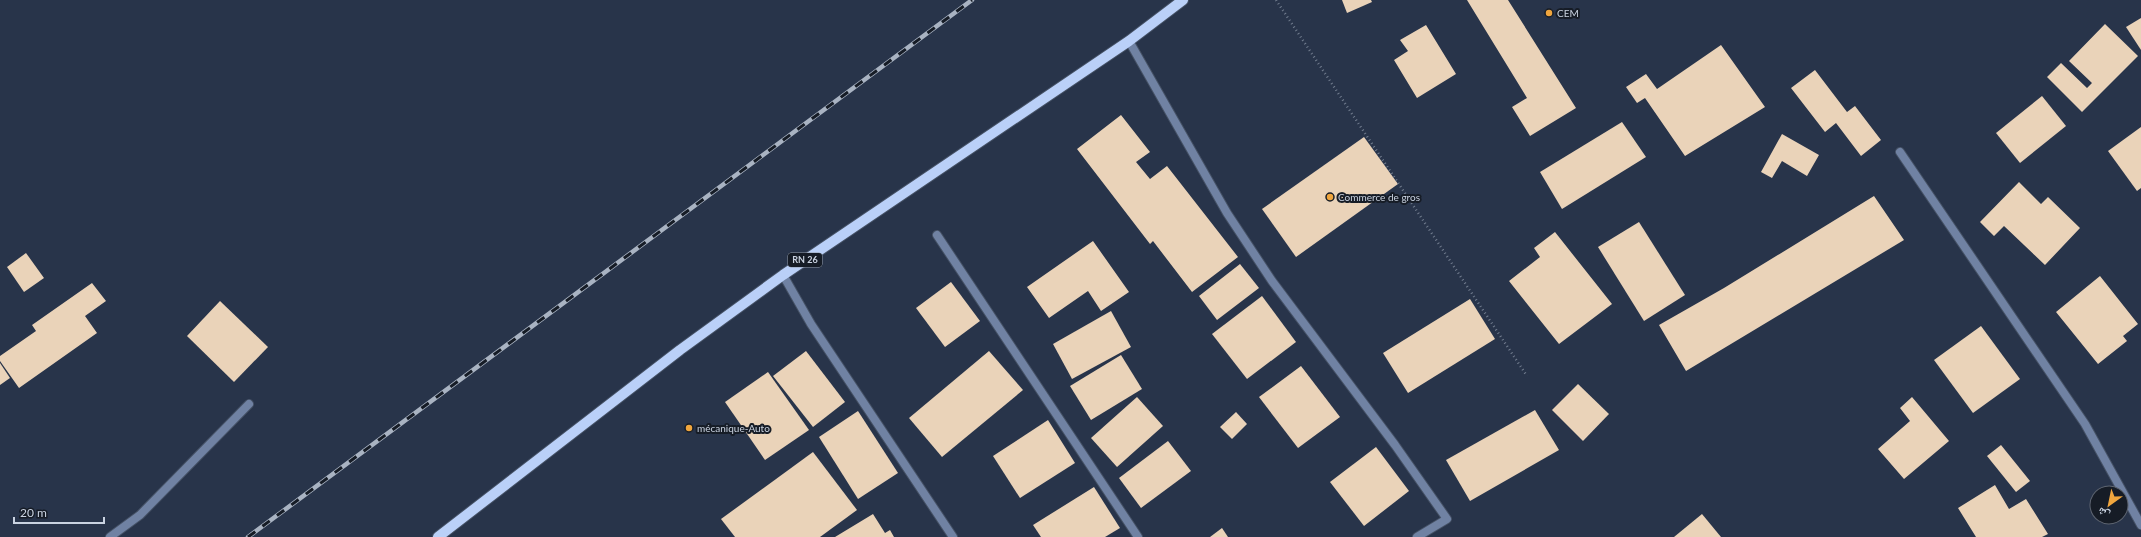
<svg xmlns="http://www.w3.org/2000/svg" width="2141" height="537" font-family="Lato,'Noto Naskh Arabic',sans-serif">
<rect width="100%" height="100%" fill="#28344a"/>
<g fill="#ead3b9">
<polygon points="1342,0 1371,0 1372,2 1347,13"/>
<polygon points="1467,0 1508,0 1576,108 1530,136 1512,107 1527,98"/>
<polygon points="2141,18 2141,50 2126,27"/>
<polygon points="2105,24 2138,56 2082,112 2047,77 2061,63 2087,88 2092,83 2069,61"/>
<polygon points="1426,25 1456,74 1417,98 1394,60 1408,51 1400,40"/>
<polygon points="1721,45 1765,107 1685,156 1645,98 1637,103 1626,87 1646,74 1657,89"/>
<polygon points="1815,70 1847,112 1855,106 1881,140 1861,156 1836,123 1825,132 1791,88"/>
<polygon points="2042,96 2066,126 2020,163 1996,133"/>
<polygon points="1121,115 1150,152 1136,162 1150,179 1167,166 1238,257 1192,292 1153,241 1150,244 1077,149"/>
<polygon points="1622,122 1646,157 1562,209 1540,172"/>
<polygon points="2141,127 2141,188 2137,191 2108,151"/>
<polygon points="1782,134 1819,155 1807,176 1782,161 1772,178 1761,172"/>
<polygon points="1364,137 1398,184 1296,257 1262,209"/>
<polygon points="2019,182 2041,204 2048,197 2080,228 2045,265 2004,226 1994,236 1980,222"/>
<polygon points="1874,196 1904,240 1686,371 1659,325 1724,288"/>
<polygon points="1639,222 1685,295 1644,321 1598,247"/>
<polygon points="1555,232 1612,304 1559,344 1509,281 1540,257 1534,248"/>
<polygon points="1093,241 1129,292 1101,311 1088,291 1049,318 1027,287"/>
<polygon points="26,253 44,278 24,292 7,267"/>
<polygon points="1240,264 1259,288 1217,320 1199,296"/>
<polygon points="2100,276 2138,324 2123,336 2127,341 2098,364 2056,312"/>
<polygon points="951,282 980,321 945,347 916,308"/>
<polygon points="92,283 106,301 85,316 97,333 19,388 0,361 0,356 36,331 32,325"/>
<polygon points="1262,296 1296,342 1247,379 1212,334"/>
<polygon points="1470,299 1495,339 1408,393 1383,353"/>
<polygon points="220,301 268,347 234,382 187,336"/>
<polygon points="1111,311 1131,347 1072,379 1053,344"/>
<polygon points="1981,326 2020,379 1973,413 1934,360"/>
<polygon points="806,351 845,402 813,427 773,376"/>
<polygon points="989,351 1023,390 942,457 909,418"/>
<polygon points="1121,355 1142,389 1091,420 1070,386"/>
<polygon points="0,363 10,378 0,385"/>
<polygon points="1301,366 1340,417 1298,448 1259,397"/>
<polygon points="768,372 809,430 765,460 725,402"/>
<polygon points="1578,384 1609,414 1583,441 1552,410"/>
<polygon points="1137,397 1163,426 1117,467 1091,438"/>
<polygon points="1912,397 1949,441 1904,479 1878,449 1910,421 1900,408"/>
<polygon points="1535,410 1559,450 1470,501 1446,460"/>
<polygon points="858,411 898,473 858,499 819,437"/>
<polygon points="1236,412 1247,424 1232,439 1220,427"/>
<polygon points="1048,420 1075,463 1020,498 993,456"/>
<polygon points="1168,441 1191,471 1141,508 1119,478"/>
<polygon points="2001,445 2030,481 2016,492 1987,456"/>
<polygon points="1376,447 1409,491 1364,526 1330,482"/>
<polygon points="813,452 857,510 820,537 735,537 721,519"/>
<polygon points="1995,485 2009,509 2026,499 2048,534 2042,537 1976,537 1958,508"/>
<polygon points="1094,487 1120,528 1105,537 1041,537 1033,525"/>
<polygon points="873,514 885,533 890,530 894,537 835,537"/>
<polygon points="1702,514 1721,537 1674,537"/>
<polygon points="1222,528 1228,537 1210,537"/>
</g>
<g fill="none" stroke-linecap="round" stroke-linejoin="round">
<defs>
<g id="street">
<polyline points="1129,41 1227,213 1272,281 1395,445 1447,519 1417,537"/>
<polyline points="1900,152 2085,424 2141,525"/>
<polyline points="937,235 1138,537"/>
<polyline points="783,275 811,324 953,537"/>
<polyline points="110,537 140,515 249,404"/>
</g>
<polyline id="primary" points="438,537 680,350 783,275 1129,41 1183,0"/>
</defs>
<use href="#street" stroke="#455165" stroke-width="10"/>
<use href="#primary" stroke="#455165" stroke-width="12"/>
<polyline stroke="#727d8f" stroke-width="2.5" stroke-dasharray="1 3" stroke-linecap="butt" points="1276,0 1527,376"/>
<use href="#street" stroke="#7082a3" stroke-width="8"/>
<use href="#primary" stroke="#bad0f8" stroke-width="10"/>
<defs>
<polyline id="rail" points="248,537 972,0"/>
</defs>
<use href="#rail" stroke="#a9b3c2" stroke-width="4.5"/>
<use href="#rail" stroke="#161c26" stroke-width="3" stroke-dasharray="9" stroke-linecap="butt"/>
</g>
<g fill="#f0a63e" stroke="#161c26" stroke-width="1.5">
<circle cx="1549" cy="13" r="4"/>
<circle cx="1330" cy="197" r="4"/>
<circle cx="689" cy="428" r="4"/>
</g>
<g text-anchor="middle" stroke-width="4" stroke-linejoin="round" paint-order="stroke">
<rect fill="#161c26" stroke="#949ca9" stroke-width="1" x="788" y="253" width="34" height="14" rx="3"/>
<g font-size="9" font-weight="bold" fill="#cad3e1">
<text x="805" y="263">RN 26</text>
</g>
<g font-size="10" fill="#cad3e1" stroke="#161c26" text-anchor="start">
<text x="1557" y="17">CEM</text>
<text x="1338" y="201">Commerce de gros</text>
<text x="697" y="432">mécanique-Auto</text>
</g>
</g>
<g transform="translate(2109 505) rotate(213)"><circle r="19" fill="#161c26" stroke="#5e6571"/>
<path d="M0-3L7 15L0 10L-7 15Z" fill="#f0a63e"/>
<text y="-6" font-size="11" font-weight="bold" text-anchor="middle" fill="#cad3e1">ش</text>
</g>
<path d="M14 517v6h90v-6" fill="none" stroke="#cad3e1" stroke-width="2"/>
<text x="20" y="517" font-size="12" fill="#cad3e1" stroke="#161c26" stroke-width="3" paint-order="stroke">20 m</text>
</svg>
